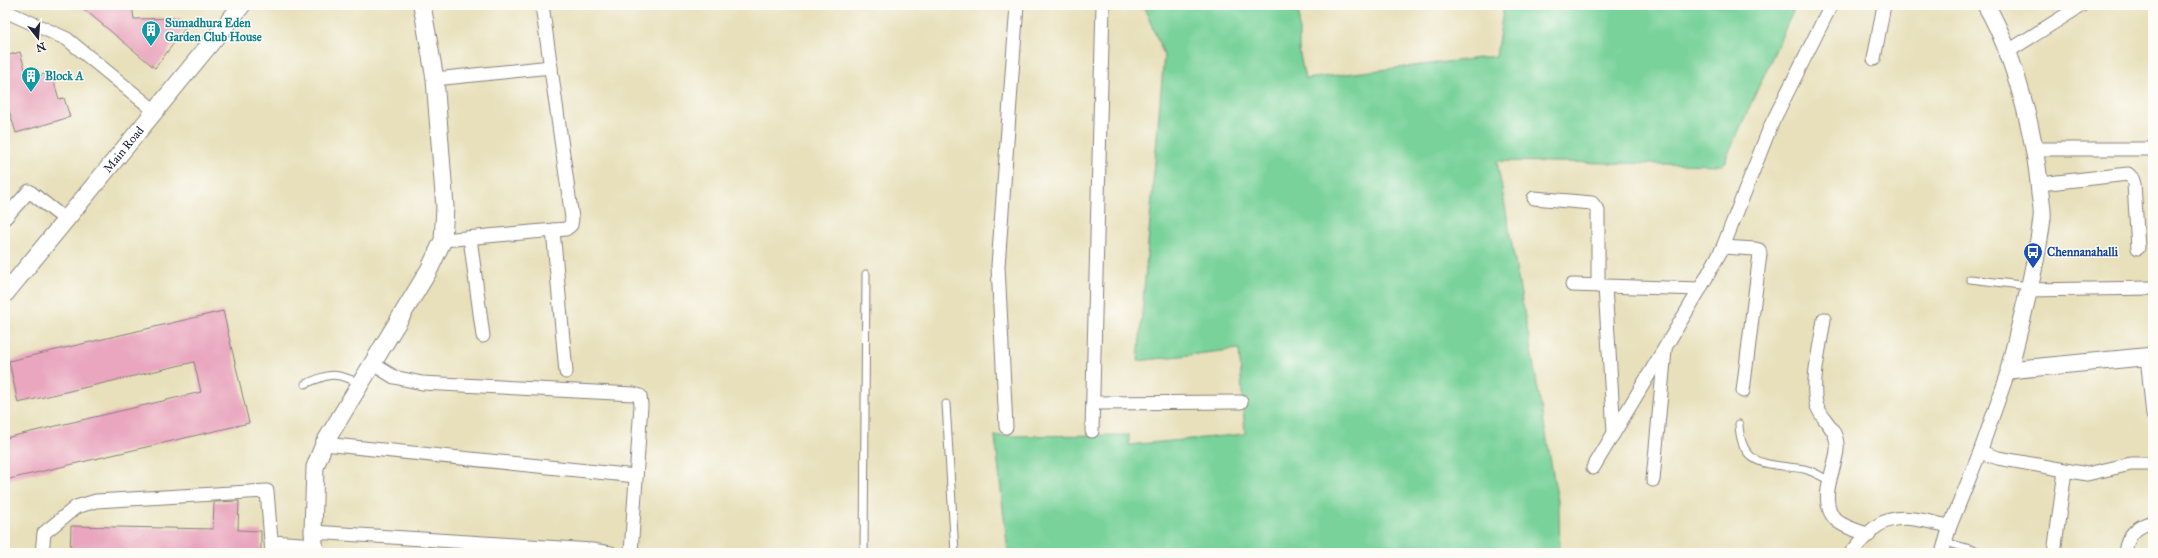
<svg xmlns="http://www.w3.org/2000/svg" width="2158" height="558" font-family="'IM FELL Great Primer',serif">
<rect width="100%" height="100%" fill="#fdfcf7"/>
<filter id="ink" filterUnits="userSpaceOnUse"><feTurbulence type="fractalNoise" baseFrequency=".025" numOctaves="2"/><feDisplacementMap in="SourceGraphic" scale="8" xChannelSelector="R" yChannelSelector="G"/><feConvolveMatrix kernelMatrix="1 2 1 2 8 2 1 2 1" color-interpolation-filters="sRGB"/></filter>
<filter id="wash" filterUnits="userSpaceOnUse"><feTurbulence type="fractalNoise" baseFrequency=".012" numOctaves="4" result="noise"/><feDisplacementMap in="SourceGraphic" scale="16" xChannelSelector="R" yChannelSelector="G"/><feGaussianBlur stdDeviation="0.9" result="paint"/><feColorMatrix in="noise" values="0 0 0 0 0 0 0 0 0 0 0 0 0 0 0 0 0 1.4 0 .05"/><feComposite in="paint" operator="in"/></filter>
<g filter="url(#wash)">
<rect width="100%" height="100%" fill="#e8e0bb"/>
<polygon fill="#78d299" stroke="#4d7a6a" points="1143,5 1299,5 1299,50 1305,79 1496,56 1504,5 1796,5 1723,165 1497,161 1559,507 1560,553 1008,553 995,436 1129,435 1129,445 1245,434 1239,349 1138,361 1164,55"/>
<g id="blocks">
<g fill="#e9a6be">
<polygon points="79,5 132,5 134,19 180,18 187,26 155,68"/>
<polygon points="20,52 28,79 51,72 59,99 64,98 70,117 16,133 9,110 5,112 5,56"/>
<polygon points="223,311 249,423 5,480 5,438 201,392 194,362 18,403 9,361"/>
<polygon points="239,501 238,530 261,531 261,553 70,553 71,526 213,529 214,502"/>
</g>
</g>
</g>
<g filter="url(#ink)">
<use href="#blocks" fill-opacity="0" stroke="#85817b" stroke-width="1"/>
<g fill="none" stroke-linecap="round" stroke-linejoin="round">
<defs>
<g id="service">
<polyline points="1970,279 2029,286"/>
<path d="M305,384C331,373 334,372 360,383"/>
<polyline points="946,404 955,553"/>
<path d="M1739,424C1741,469 1769,463 1804,469C1813,471 1822,477 1830,481"/>
<polyline points="1945,542 1985,553"/>
<polyline points="864,553 866,274"/>
</g>
<g id="minor">
<polyline points="5,11 67,39 155,111"/>
<polyline points="2007,52 2082,5"/>
<polyline points="1874,59 1884,5"/>
<polyline points="435,79 551,67"/>
<polyline points="2034,149 2153,149"/>
<polyline points="2040,184 2128,174 2132,178 2134,184 2138,248"/>
<polyline points="1534,198 1592,203 1598,211 1598,286"/>
<polyline points="5,218 29,191 66,220"/>
<polyline points="553,230 566,372"/>
<polyline points="470,238 483,336"/>
<polyline points="443,240 566,229 571,225 572,218 542,5"/>
<polyline points="1723,247 1755,249 1759,250 1760,254 1743,391"/>
<polyline points="1572,285 1700,289"/>
<polyline points="1605,287 1614,432"/>
<polyline points="2028,290 2153,288"/>
<path d="M1824,319C1821,343 1811,380 1816,403C1820,420 1839,428 1837,450C1835,470 1820,495 1832,515C1838,526 1857,530 1869,535"/>
<polyline points="2147,356 2153,415"/>
<polyline points="373,364 394,377 422,383 634,394 640,396 641,405 631,553"/>
<polyline points="1093,403 1241,402"/>
<polyline points="1006,427 998,266 1017,5"/>
<polyline points="1092,431 1103,5"/>
<polyline points="324,444 636,476"/>
<polyline points="1980,452 1998,458 2087,474 2131,464 2153,464"/>
<polyline points="1593,468 1700,289 1723,247 1771,125 1831,5"/>
<polyline points="1653,480 1665,350"/>
<polyline points="313,532 592,550 611,553"/>
<polyline points="272,542 315,545"/>
<polyline points="42,553 44,533 76,507 96,501 267,491 272,553"/>
<path d="M1851,553C1859,544 1868,532 1877,526C1899,511 1926,522 1950,526"/>
<polyline points="1942,553 1950,526 1980,452 2009,370"/>
<polyline points="2054,553 2065,471"/>
<path d="M2125,553C2127,535 2136,526 2153,522"/>
</g>
<g id="tertiary">
<path d="M1986,5C2014,53 2036,138 2040,194C2041,202 2043,210 2042,218C2036,269 2021,320 2009,370L2153,356"/>
<path id="s1" d="M5,294L242,5"/>
<polyline points="315,553 313,532 315,467 324,444 429,270 443,240 445,207 435,79 422,5"/>
</g>
</defs>
<use href="#service" stroke="#85817b" stroke-width="9"/>
<use href="#minor" stroke="#85817b" stroke-width="15"/>
<use href="#tertiary" stroke="#85817b" stroke-width="19"/>
<use href="#service" stroke="#fff" stroke-width="7"/>
<use href="#minor" stroke="#fff" stroke-width="13"/>
<use href="#tertiary" stroke="#fff" stroke-width="17"/>
</g>
</g>
<defs>
<symbol id="building-pin" viewBox="-11 -11 22 30"><path d="M0 17L-7.5 6A9.5 9.5 0 1 1 7.5 6Z" fill="#0f9aa8" stroke="#fdfcf7"/><path d="M-4-6H4V6H1V3H-1V6H-4ZM-2.5-4.3h1.7v1.8h-1.7ZM.8-4.3h1.7v1.8H.8ZM-2.5-1h1.7V.8h-1.7ZM.8-1h1.7V.8H.8Z" fill="#fff"/></symbol>
<symbol id="bus-pin" viewBox="-11 -11 22 30"><path d="M0 17L-7.5 6A9.5 9.5 0 1 1 7.5 6Z" fill="#1a4fb4" stroke="#fdfcf7"/><path d="M-5-6H5V4H4V6H2V4H-2V6H-4V4H-5ZM-3.5-4V0h7V-4ZM-3.5 1.2v1.5H-2V1.2ZM2 1.2v1.5H3.5V1.2Z" fill="#fff"/></symbol>
</defs>
<g fill-rule="evenodd">
<use href="#building-pin" x="140" y="19" width="22" height="30"/>
<use href="#building-pin" x="20" y="65" width="22" height="30"/>
<use href="#bus-pin" x="2022" y="241" width="22" height="30"/>
</g>
<g text-anchor="middle" stroke-width="3" stroke-linejoin="round" paint-order="stroke">
<g font-size="12" font-weight="bold" fill="#0d838f" stroke="#fdfcf7" text-anchor="start">
<text x="165" y="27">Sumadhura Eden<tspan x="165" dy="14">Garden Club House</tspan></text>
<text x="45" y="80">Block A</text>
</g>
<g font-size="12" fill="#22223b" stroke="#fdfcf7">
<text dy="4" stroke="none"><textPath href="#s1" startOffset="187">Main Road</textPath></text>
</g>
<g font-size="12" font-weight="bold" fill="#164399" stroke="#fdfcf7" text-anchor="start">
<text x="2047" y="256">Chennanahalli</text>
</g>
</g>
<rect width="2158" height="558" fill="none" stroke="#fdfcf7" stroke-width="20"/>
<g transform="translate(38 38) rotate(163)" stroke="#fdfcf7" stroke-width="3" paint-order="stroke">
<path d="M0-3L7 15L0 10L-7 15Z" fill="#22223b"/>
<text y="-6" font-size="11" font-weight="bold" text-anchor="middle" fill="#22223b">N</text>
</g>
</svg>
